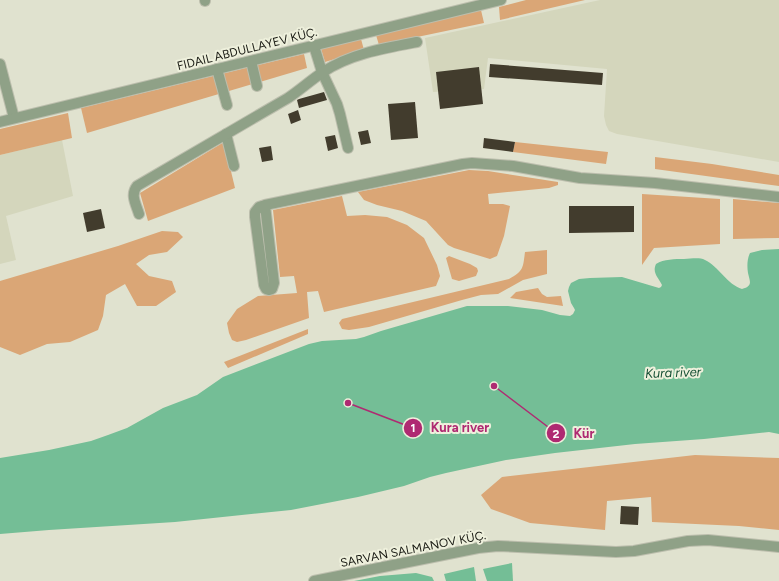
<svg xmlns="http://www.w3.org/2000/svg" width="779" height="581" font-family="Figtree,sans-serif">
<rect width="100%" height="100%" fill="#e0e2cf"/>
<g fill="#d4d6bc">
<polygon points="600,0 779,0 779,162 617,134 609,131 606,125 604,116 607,69 488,58 484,89 433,92 425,38"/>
<polygon points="62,140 73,196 6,216 16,260 0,264 0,155"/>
</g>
<g fill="#daa676">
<polygon points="526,0 585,0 500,20 499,7"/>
<polygon points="481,10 484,23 379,45 376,35"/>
<polygon points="361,39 364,50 325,62 321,49"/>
<polygon points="304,54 307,68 87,133 81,108"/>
<polygon points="68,113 72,138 0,155 0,129"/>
<polygon points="224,142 235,188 148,221 140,193"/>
<polygon points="515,142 608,152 606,164 513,152"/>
<polygon points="655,157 712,164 779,175 779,186 655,169"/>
<polygon points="469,170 488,171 558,182 558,185 549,188 488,194 489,204 503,204 510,206 504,236 497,256 490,259 454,248 448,245 426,221 402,211 377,205 364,200 358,192"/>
<polygon points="642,194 720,199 720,244 654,248 642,265"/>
<polygon points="342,196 347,216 365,215 387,217 407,225 424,238 437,265 440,276 436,286 324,312 318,291 307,292 309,318 246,340 237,342 232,340 229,333 227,323 237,309 258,296 297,293 294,276 280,277 273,210"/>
<polygon points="733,199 779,203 779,238 733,239"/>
<polygon points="162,231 178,232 183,237 167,252 149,255 136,264 149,276 172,281 176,292 156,306 137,306 125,284 106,295 103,316 98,330 70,342 47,344 20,355 0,347 0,281 118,246"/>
<path d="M547,250V274L523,280L498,294L481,295L462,300L369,327L349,330L342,329L339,323L342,319L509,279C524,271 523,267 525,252Z"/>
<polygon points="449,256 470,264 477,268 478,271 476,276 459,281 452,279 446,258"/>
<polygon points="538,288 542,294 547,297 561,296 563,306 510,298 516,292"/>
<polygon points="308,329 308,334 228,368 224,362"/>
<polygon points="695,455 779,458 779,530 739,526 652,522 651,497 607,501 605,530 530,523 491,509 481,495 502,477"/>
</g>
<g fill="#74be96">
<path d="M779,249V434L769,432L704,439L635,444L555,453L506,460L446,473L430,477L404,486L358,497L291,510L175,522L49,530L0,534V458L49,450L91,441L108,435L127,428L163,408L197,395L223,377L309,344L322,341L356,339L364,337L381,331L467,306H508L542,310L560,315L570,316L573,314L575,310L574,308L571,303L568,291L569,287L571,283L579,279L590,278L622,277L659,288L661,287L662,285C658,277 652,273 656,264C664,259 675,259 684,259C691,259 699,257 705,260C718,266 728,285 742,289C753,286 750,282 748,273C747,267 747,259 750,253L762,250Z"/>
<polygon points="512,563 513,581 487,581 483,569"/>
<polygon points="474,567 476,581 446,581 444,574"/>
<polygon points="416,573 432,577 434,581 354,581 380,576"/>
</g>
<g fill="#423c2d">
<polygon points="490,64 603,73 602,85 489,77"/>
<polygon points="479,67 483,104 440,109 436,72"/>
<polygon points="324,92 327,100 299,108 297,100 299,99"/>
<polygon points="415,102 418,138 391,140 388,104"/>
<polygon points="298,110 301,120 291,124 288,114"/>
<polygon points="368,130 371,143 361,145 358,132"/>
<polygon points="335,135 338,148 328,151 325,137"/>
<polygon points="484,138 515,142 513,152 483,148"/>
<polygon points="271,146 273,160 262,162 259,148"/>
<polygon points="569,206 634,206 634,232 569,233"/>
<polygon points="101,209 105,228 87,232 83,213"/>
<polygon points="621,506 639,507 638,525 620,524"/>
</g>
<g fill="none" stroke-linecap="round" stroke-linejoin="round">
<defs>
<g id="minor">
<polyline points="205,0 205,1"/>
<polyline points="314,46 322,72 337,104 340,114 348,148"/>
<polyline points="251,61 257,86"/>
<polyline points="0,64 14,118"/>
<polyline points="217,69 227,105"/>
<polyline points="0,122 501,0"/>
<polyline points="226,134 234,166"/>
<polyline points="265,205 274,283 272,289 269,290 266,289 264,285 255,217 255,212 259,207 265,205 463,164 472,163 513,166 580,178 655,183 779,197"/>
<path d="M139,214C136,204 130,195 137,186L288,98C300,90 311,80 323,72C350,54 385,48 417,42"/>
<polyline points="314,581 478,548 498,546 616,552 634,551 688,541 708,540 779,547"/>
</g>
</defs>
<use href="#minor" stroke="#bcbead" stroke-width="12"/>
<use href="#minor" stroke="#8fa187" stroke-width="10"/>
</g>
<g text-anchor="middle" stroke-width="4" stroke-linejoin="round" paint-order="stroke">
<g font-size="12" fill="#191a13" stroke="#eef0dc">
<text transform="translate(247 49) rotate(-14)" y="4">FIDAIL ABDULLAYEV KÜÇ.</text>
<text transform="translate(413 549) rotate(-11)" y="4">SARVAN SALMANOV KÜÇ.</text>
</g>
<g font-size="13" font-style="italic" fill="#154f34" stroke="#eef0dc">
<text transform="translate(673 372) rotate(-2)" y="5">Kura river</text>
</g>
</g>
<path fill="none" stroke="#af2a72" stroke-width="1.5" d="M348 403L413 428M494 386L556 433"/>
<g fill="#af2a72" stroke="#eef0dc" stroke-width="1.5">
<circle cx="348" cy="403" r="4"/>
<circle cx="494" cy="386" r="4"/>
<circle cx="413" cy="428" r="10"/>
<circle cx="556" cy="433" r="10"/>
</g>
<g font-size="12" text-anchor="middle" font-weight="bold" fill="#fff">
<text x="413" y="432">1</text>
<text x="556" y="438">2</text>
</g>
<g font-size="13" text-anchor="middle" font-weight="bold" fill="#af2a72" stroke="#eef0dc" stroke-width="4" stroke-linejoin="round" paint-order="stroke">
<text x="460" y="432">Kura river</text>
<text x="584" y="438">Kür</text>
</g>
</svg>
